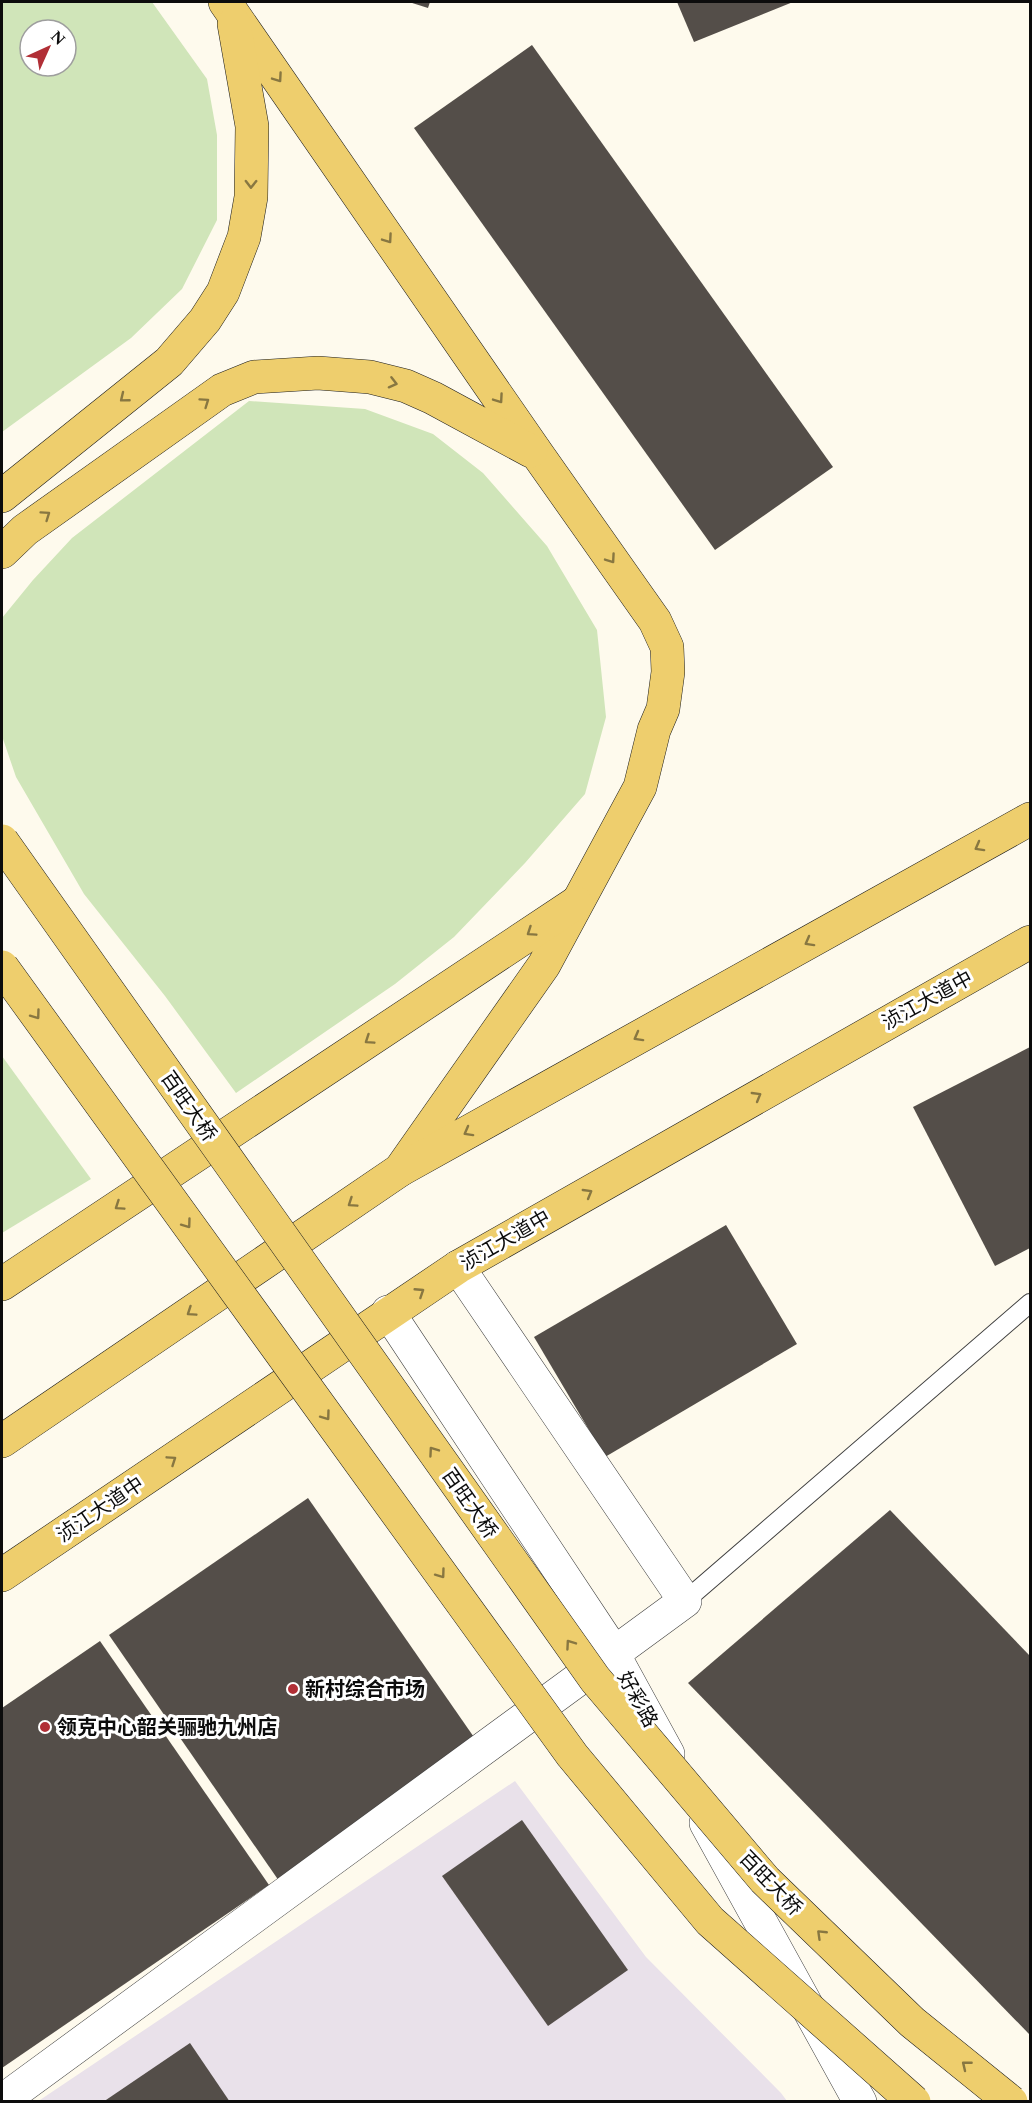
<svg xmlns="http://www.w3.org/2000/svg" width="1032" height="2103" font-family="Spectral,'Noto Sans SC',serif">
<rect width="100%" height="100%" fill="#fefaed"/>
<polygon fill="#e9e1ea" points="515,1781 646,1957 781,2093 787,2101 37,2102"/>
<g fill="#d0e5b9" fill-rule="evenodd">
<path d="M2,2H152L207,79L217,135V220L182,289L131,338L2,432ZM30,30H66V66H30Z"/>
<polygon points="249,401 365,409 433,434 483,473 547,546 597,630 606,717 585,794 525,863 454,937 395,984 236,1093 165,996 84,894 16,777 2,736 2,618 33,580 72,538"/>
<polygon points="2,1056 91,1179 2,1233"/>
</g>
<g fill="#544e49">
<polygon points="409,2 430,2 428,8"/>
<polygon points="677,2 793,2 694,42"/>
<polygon points="532,45 833,467 715,550 414,128"/>
<polygon points="1030,1047 1030,1248 995,1266 913,1107"/>
<polygon points="726,1225 797,1344 605,1457 534,1337"/>
<polygon points="308,1498 478,1743 279,1881 109,1635"/>
<polygon points="890,1510 1030,1656 1030,2035 688,1683"/>
<polygon points="100,1641 269,1885 2,2068 2,1708"/>
<polygon points="522,1820 628,1970 548,2026 442,1876"/>
<polygon points="190,2043 230,2102 103,2102"/>
</g>
<g fill="none" stroke-linecap="round" stroke-linejoin="round">
<defs>
<polyline id="service" points="685,1601 1030,1303"/>
<polyline id="minor" points="2,2101 685,1601 458,1267"/>
<g id="tertiary">
<polyline points="388,1312 605,1639 668,1754"/>
<polyline points="706,1823 860,2102"/>
</g>
<g id="primary">
<polyline points="225,2 538,455 655,621 667,647 668,672 663,709 654,730 640,787 544,965 400,1170"/>
<polyline points="2,496 169,362 205,320 223,292 244,237 251,197 252,126 234,24"/>
<polyline points="2,552 25,530 222,390 254,377 318,373 370,377 406,386 433,398 531,451"/>
<polyline points="2,1284 576,903"/>
<polyline points="2,1441 400,1170 1030,819"/>
<polyline points="2,1575 458,1267 1030,942"/>
</g>
</defs>
<use href="#service" stroke="#3f3f3f" stroke-width="20"/>
<use href="#minor" stroke="#3f3f3f" stroke-width="34"/>
<use href="#tertiary" stroke="#3f3f3f" stroke-width="34"/>
<use href="#primary" stroke="#1d1d1d" stroke-width="34"/>
<use href="#service" stroke="#fff" stroke-width="18"/>
<use href="#minor" stroke="#fff" stroke-width="33"/>
<use href="#tertiary" stroke="#fff" stroke-width="33"/>
<use href="#primary" stroke="#eece6d" stroke-width="33"/>
<defs>
<g id="primary-bridge">
<polyline points="2,841 595,1679 765,1880 912,2022 1011,2102"/>
<polyline points="2,967 572,1755 710,1921 914,2102"/>
</g>
</defs>
<use href="#primary-bridge" stroke="#1d1d1d" stroke-width="34" stroke-linecap="butt"/>
<use href="#primary-bridge" stroke="#eece6d" stroke-width="33"/>
</g>
<defs><path id="oneway-chevron" d="M-2-3.5L2.5 0L-2 3.5" fill="none" stroke-width="1.6" stroke-linecap="round" stroke-linejoin="round" transform="scale(1.5)"/></defs>
<g stroke="#887741">
<use href="#oneway-chevron" transform="translate(278 78) rotate(55)"/>
<use href="#oneway-chevron" transform="translate(251 184) rotate(91)"/>
<use href="#oneway-chevron" transform="translate(388 239) rotate(55)"/>
<use href="#oneway-chevron" transform="translate(393 383) rotate(14)"/>
<use href="#oneway-chevron" transform="translate(124 398) rotate(141)"/>
<use href="#oneway-chevron" transform="translate(499 399) rotate(55)"/>
<use href="#oneway-chevron" transform="translate(205 402) rotate(-35)"/>
<use href="#oneway-chevron" transform="translate(46 515) rotate(-35)"/>
<use href="#oneway-chevron" transform="translate(611 559) rotate(55)"/>
<use href="#oneway-chevron" transform="translate(979 847) rotate(151)"/>
<use href="#oneway-chevron" transform="translate(531 932) rotate(146)"/>
<use href="#oneway-chevron" transform="translate(809 942) rotate(151)"/>
<use href="#oneway-chevron" transform="translate(36 1015) rotate(54)"/>
<use href="#oneway-chevron" transform="translate(638 1037) rotate(151)"/>
<use href="#oneway-chevron" transform="translate(369 1040) rotate(146)"/>
<use href="#oneway-chevron" transform="translate(757 1096) rotate(-30)"/>
<use href="#oneway-chevron" transform="translate(468 1132) rotate(151)"/>
<use href="#oneway-chevron" transform="translate(588 1193) rotate(-30)"/>
<use href="#oneway-chevron" transform="translate(352 1203) rotate(146)"/>
<use href="#oneway-chevron" transform="translate(119 1206) rotate(146)"/>
<use href="#oneway-chevron" transform="translate(187 1224) rotate(54)"/>
<use href="#oneway-chevron" transform="translate(420 1292) rotate(-33)"/>
<use href="#oneway-chevron" transform="translate(191 1312) rotate(146)"/>
<use href="#oneway-chevron" transform="translate(326 1416) rotate(54)"/>
<use href="#oneway-chevron" transform="translate(433 1451) rotate(-125)"/>
<use href="#oneway-chevron" transform="translate(172 1460) rotate(-34)"/>
<use href="#oneway-chevron" transform="translate(441 1574) rotate(54)"/>
<use href="#oneway-chevron" transform="translate(570 1644) rotate(-125)"/>
<use href="#oneway-chevron" transform="translate(821 1934) rotate(-136)"/>
<use href="#oneway-chevron" transform="translate(966 2065) rotate(-141)"/>
</g>
<g fill="#b12f36" stroke="#fff" stroke-width="2">
<circle cx="293" cy="1689" r="6"/>
<circle cx="45" cy="1727" r="6"/>
</g>
<g text-anchor="middle" stroke-width="6" stroke-linejoin="round" paint-order="stroke">
<g font-size="20" fill="#0c0c0c" stroke="#fff">
<text transform="translate(927 1000) rotate(-29)" y="7">浈江大道中</text>
<text transform="translate(189 1106) rotate(55)" y="7">百旺大桥</text>
<text transform="translate(505 1240) rotate(-30)" y="7">浈江大道中</text>
<text transform="translate(470 1503) rotate(55)" y="7">百旺大桥</text>
<text transform="translate(100 1509) rotate(-34)" y="7">浈江大道中</text>
<text transform="translate(638 1699) rotate(61)" y="7">好彩路</text>
<text transform="translate(771 1883) rotate(46)" y="7">百旺大桥</text>
</g>
<g font-size="20" font-weight="bold" fill="#0c0c0c" stroke="#fff" text-anchor="start">
<text x="305" y="1696">新村综合市场</text>
<text x="57" y="1734">领克中心韶关骊驰九州店</text>
</g>
</g>
<rect width="1032" height="2103" fill="none" stroke="#0c0c0c" stroke-width="6"/>
<g transform="translate(48 48) rotate(45)"><circle r="28" fill="#ffffff" stroke="#9e9e9e" stroke-width="1.5"/>
<path d="M0-4.5L10 22L0 15L-10 22Z" fill="#b12f36"/>
<text y="-9" font-size="16" font-weight="bold" text-anchor="middle" fill="#0c0c0c">N</text>
</g>
</svg>
